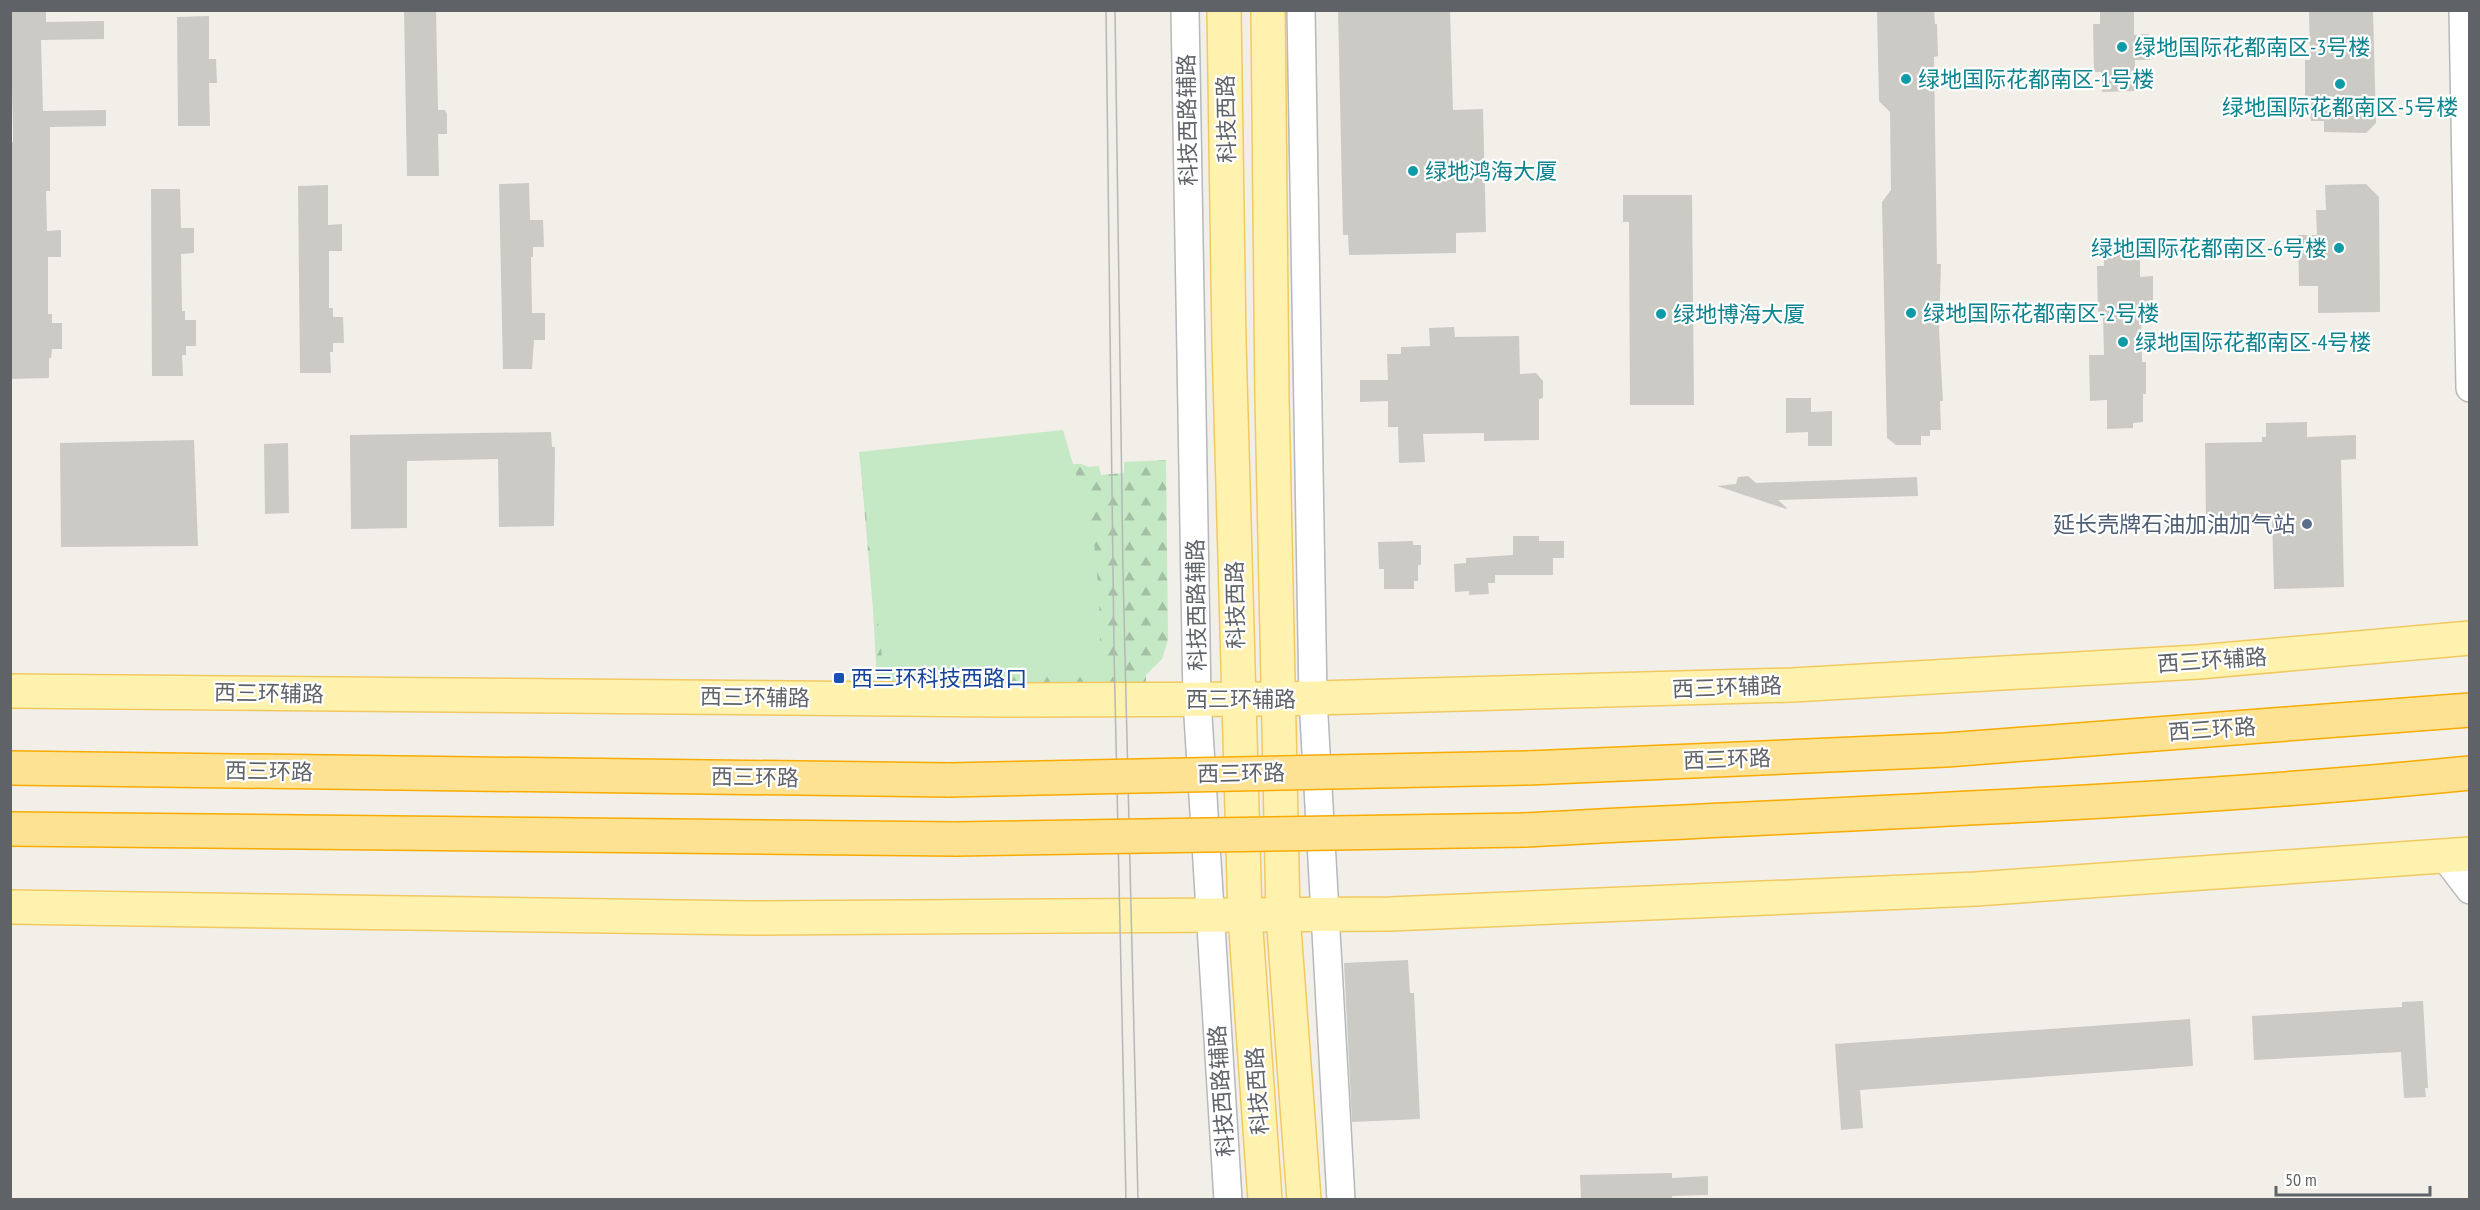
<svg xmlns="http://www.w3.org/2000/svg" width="2480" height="1210" font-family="'PT Sans Narrow','Noto Sans SC',sans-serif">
<defs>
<pattern id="forest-firs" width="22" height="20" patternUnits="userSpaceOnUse" patternTransform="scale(1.5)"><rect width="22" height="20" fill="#c5e8c5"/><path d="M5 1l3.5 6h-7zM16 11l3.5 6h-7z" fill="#a3c0a4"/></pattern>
</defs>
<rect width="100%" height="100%" fill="#f1efe8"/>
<polygon fill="url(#forest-firs)" points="1166,460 1168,640 1162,659 1146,675 1146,685 900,684 877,681 873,609 861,470 1081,464 1089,467 1099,466 1101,475 1124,473 1124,462"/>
<polygon fill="#c5e8c5" points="1063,430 1093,533 1099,593 1100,642 1107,676 884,675 859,452"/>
<g fill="#cccac5">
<polygon points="10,10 46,10 46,22 104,21 104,39 41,40 43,111 106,110 106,126 50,127 50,191 46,191 47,231 61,230 61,257 48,257 48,314 52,314 52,323 62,323 62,349 52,349 51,358 49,358 49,378 10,379 10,142 13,142 13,128"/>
<polygon points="404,10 436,10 438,110 445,110 447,114 447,134 438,134 439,176 407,176"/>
<polygon points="1338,10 1450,10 1453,110 1483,109 1486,232 1456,233 1456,253 1349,255 1348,235 1343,235"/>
<polygon points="1877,10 1934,10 1935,24 1937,24 1938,56 1934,57 1937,264 1941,264 1939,330 1943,401 1940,401 1941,430 1930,430 1930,436 1921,436 1921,445 1896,445 1887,438 1882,202 1891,190 1890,112 1879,101"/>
<polygon points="2100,10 2134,10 2134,35 2149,34 2150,60 2135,60 2135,91 2102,92 2101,72 2094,72 2093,24 2100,24"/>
<polygon points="2309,10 2373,10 2376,123 2366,133 2324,132 2324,121 2311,121 2310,108 2305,108 2305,60 2310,60"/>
<polygon points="209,16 209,59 216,59 217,83 209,83 210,126 178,126 177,17"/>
<polygon points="529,183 530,220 543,220 544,247 533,247 533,257 531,257 532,313 545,313 545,340 534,340 532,369 503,369 499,184"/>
<polygon points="2366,184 2379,197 2380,312 2318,313 2318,286 2299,286 2298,235 2317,235 2316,210 2326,210 2325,185"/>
<polygon points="328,185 328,225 342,224 342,251 329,251 329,308 333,308 333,317 343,317 344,343 333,343 333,352 330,352 331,373 300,373 298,186"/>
<polygon points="151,189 180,189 181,228 194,228 194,253 181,254 182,311 185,311 185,320 196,320 196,346 186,346 186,355 182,355 183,376 152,376"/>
<polygon points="1623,195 1692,195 1694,405 1630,405 1629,222 1623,222"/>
<polygon points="2104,246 2140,246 2140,277 2153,276 2153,302 2141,302 2142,362 2146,362 2146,394 2143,394 2143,422 2133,423 2133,428 2107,429 2107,400 2090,401 2089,355 2104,355 2103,314 2098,314 2097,266 2104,266"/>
<polygon points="1454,327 1455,337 1519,336 1520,374 1536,373 1543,381 1543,398 1539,399 1539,440 1484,441 1484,433 1423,434 1425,462 1399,463 1398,427 1388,427 1388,401 1360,402 1360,380 1388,380 1387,354 1401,354 1401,347 1430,346 1429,328"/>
<polygon points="1786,398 1811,398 1811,412 1832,411 1832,446 1808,446 1808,432 1786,433"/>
<polygon points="2307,422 2307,437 2356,435 2356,459 2341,460 2344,587 2274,589 2272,517 2206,519 2205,443 2262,442 2262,437 2266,437 2266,423"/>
<polygon points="551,432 552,447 555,447 554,526 499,527 498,459 407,461 407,528 351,529 350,435"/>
<polygon points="194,440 198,546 61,547 60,443"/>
<polygon points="288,443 289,513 265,514 264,444"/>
<polygon points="1748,476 1756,483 1917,477 1918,496 1778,500 1787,508 1786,509 1717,486 1736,484 1738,477"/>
<polygon points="1513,536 1539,536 1539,541 1564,541 1564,558 1553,558 1553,575 1495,575 1495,583 1488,583 1489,594 1469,595 1469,591 1455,592 1454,564 1466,563 1466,558 1513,555"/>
<polygon points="1413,541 1413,545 1421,545 1421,565 1418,565 1418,581 1414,581 1414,589 1384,589 1384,569 1379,569 1378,542"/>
<polygon points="1408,960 1410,993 1414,993 1420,1119 1352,1122 1344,963"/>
<polygon points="2423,1001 2428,1088 2425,1088 2426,1097 2404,1098 2401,1052 2254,1060 2252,1016 2402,1007 2402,1002"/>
<polygon points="2190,1019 2193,1066 1860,1090 1863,1128 1841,1130 1835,1044"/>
<polygon points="1672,1173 1672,1178 1708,1176 1708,1195 1672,1196 1672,1199 1581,1200 1580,1175"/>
</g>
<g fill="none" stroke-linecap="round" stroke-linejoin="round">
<defs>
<g id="minor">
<polyline points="1185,10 1197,700 1228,1200"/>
<polyline points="1301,10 1313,698 1341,1200"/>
<polyline points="2463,10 2470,388"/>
<polyline points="2444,856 2470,890"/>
</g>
<g id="major">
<polyline points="1224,10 1229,342 1245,916 1265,1200"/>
<polyline points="1268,10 1272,399 1283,915 1304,1200"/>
<polyline points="10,691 1003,700 1279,699 1792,685 2198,662 2470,638"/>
<polyline points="10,907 750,918 1390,914 1976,889 2470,854"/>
</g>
<g id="highway">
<polyline points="10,768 949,780"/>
<polyline points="1528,768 1946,750 2470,710"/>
<polyline points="10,829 956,839"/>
<path d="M1525,830C1840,813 2156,804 2470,773"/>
</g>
</defs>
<use href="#minor" stroke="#b5b8bc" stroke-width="30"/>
<use href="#major" stroke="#f2c960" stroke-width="36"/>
<use href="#highway" stroke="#f9ab00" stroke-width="36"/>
<use href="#minor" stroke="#fff" stroke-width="27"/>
<use href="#major" stroke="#fff2af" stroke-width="33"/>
<use href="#highway" stroke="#fde293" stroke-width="33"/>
<g stroke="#b6b7b8" stroke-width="1.5">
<polyline points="1106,10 1114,650 1126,1200"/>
<polyline points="1115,10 1123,571 1138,1200"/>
</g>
<defs>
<g id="highway-bridge">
<polyline points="949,780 1528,768"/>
<polyline points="956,839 1525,830"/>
</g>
</defs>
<use href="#highway-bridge" stroke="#f9ab00" stroke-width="36" stroke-linecap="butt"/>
<use href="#highway-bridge" stroke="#fde293" stroke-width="33"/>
</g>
<g fill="#0f9aa8" stroke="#fff" stroke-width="2">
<circle cx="2122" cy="47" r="6"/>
<circle cx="1906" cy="79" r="6"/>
<circle cx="2340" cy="84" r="6"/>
<circle cx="1413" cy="171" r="6"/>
<circle cx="2339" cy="248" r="6"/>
<circle cx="1911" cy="313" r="6"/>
<circle cx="1661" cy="314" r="6"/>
<circle cx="2123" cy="342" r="6"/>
</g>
<circle fill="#5c6f8a" stroke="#fff" stroke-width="2" cx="2307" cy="524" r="6"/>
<rect fill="#1a4fb4" stroke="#fff" stroke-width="2" x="833" y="672" width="12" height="12" rx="3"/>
<g text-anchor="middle" stroke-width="4.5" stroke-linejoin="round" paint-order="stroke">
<g font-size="22" fill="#0d838f" stroke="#fff" text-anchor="start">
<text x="2134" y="55">绿地国际花都南区-3号楼</text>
<text x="1918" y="87">绿地国际花都南区-1号楼</text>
<text x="2340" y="115" text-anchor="middle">绿地国际花都南区-5号楼</text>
<text x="1425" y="179">绿地鸿海大厦</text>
<text x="2327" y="256" text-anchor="end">绿地国际花都南区-6号楼</text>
<text x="1923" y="321">绿地国际花都南区-2号楼</text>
<text x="1673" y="322">绿地博海大厦</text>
<text x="2135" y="350">绿地国际花都南区-4号楼</text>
</g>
<g font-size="22" fill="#5f6368" stroke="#fff">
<text transform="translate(1226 119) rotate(-91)" y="8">科技西路</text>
<text transform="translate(1187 120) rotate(-91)" y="8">科技西路辅路</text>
<text transform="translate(1196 605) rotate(-91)" y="8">科技西路辅路</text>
<text transform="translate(1235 605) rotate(-91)" y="8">科技西路</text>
<text transform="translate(2212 660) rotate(-4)" y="8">西三环辅路</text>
<text transform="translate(1727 687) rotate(-2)" y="8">西三环辅路</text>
<text transform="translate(269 693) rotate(1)" y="8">西三环辅路</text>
<text transform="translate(755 697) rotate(1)" y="8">西三环辅路</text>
<text x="1241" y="707">西三环辅路</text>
<text transform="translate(2212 729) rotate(-4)" y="8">西三环路</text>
<text transform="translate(1727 759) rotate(-2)" y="8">西三环路</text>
<text transform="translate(269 771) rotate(1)" y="8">西三环路</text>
<text transform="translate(1241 773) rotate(-1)" y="8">西三环路</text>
<text transform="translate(755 777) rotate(1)" y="8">西三环路</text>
<text transform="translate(1221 1091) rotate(-94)" y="8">科技西路辅路</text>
<text transform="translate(1257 1091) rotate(-94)" y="8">科技西路</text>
</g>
<g font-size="22" fill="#4e5e75" stroke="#fff" text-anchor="end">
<text x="2295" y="532">延长壳牌石油加油加气站</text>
</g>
<g font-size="22" fill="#164399" stroke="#fff" text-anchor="start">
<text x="851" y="686">西三环科技西路口</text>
</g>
</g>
<rect width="2480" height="1210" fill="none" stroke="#5f6368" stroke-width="24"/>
<path d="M2276 1186v9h154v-9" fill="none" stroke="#5f6368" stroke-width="3"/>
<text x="2285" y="1186" font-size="18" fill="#5f6368" stroke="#ffffff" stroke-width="4.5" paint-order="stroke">50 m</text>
</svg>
